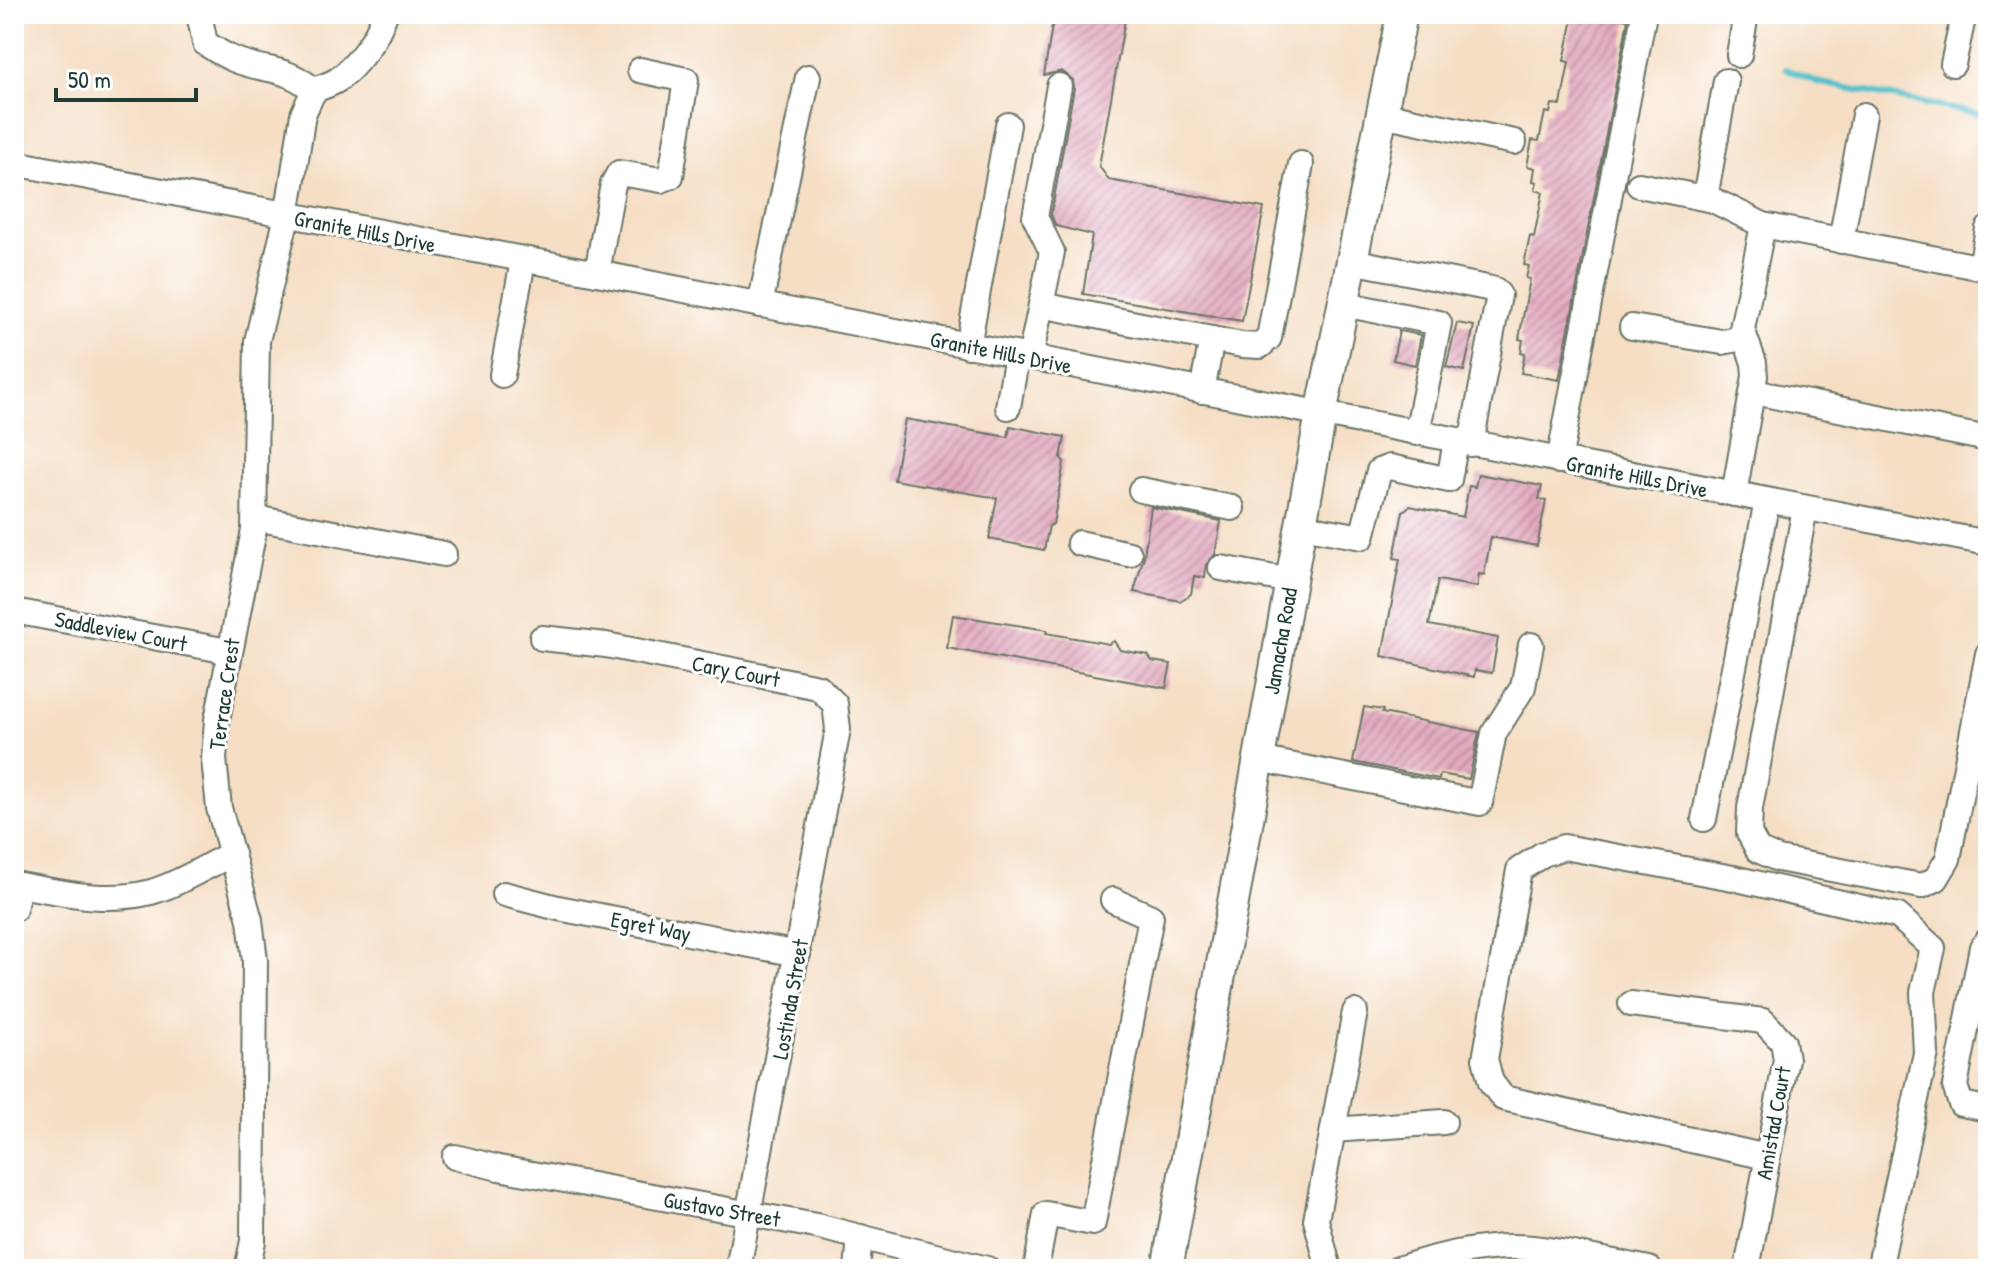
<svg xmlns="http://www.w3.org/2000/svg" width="2002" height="1283" font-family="'Patrick Hand',sans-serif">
<defs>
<pattern id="building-hatch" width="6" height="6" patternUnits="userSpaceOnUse" patternTransform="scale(2)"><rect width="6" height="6" fill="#e3a9bf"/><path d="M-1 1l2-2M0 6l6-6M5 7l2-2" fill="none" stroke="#b78b9c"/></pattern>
</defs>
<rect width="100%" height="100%" fill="#fff"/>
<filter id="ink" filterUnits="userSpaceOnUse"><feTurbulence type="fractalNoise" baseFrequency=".0125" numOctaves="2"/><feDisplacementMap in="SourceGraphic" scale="16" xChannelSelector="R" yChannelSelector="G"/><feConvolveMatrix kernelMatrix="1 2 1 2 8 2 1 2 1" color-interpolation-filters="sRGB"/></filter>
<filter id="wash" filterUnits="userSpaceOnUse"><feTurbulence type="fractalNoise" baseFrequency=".006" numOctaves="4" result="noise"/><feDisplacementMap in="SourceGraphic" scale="32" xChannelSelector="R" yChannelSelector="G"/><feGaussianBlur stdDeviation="1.8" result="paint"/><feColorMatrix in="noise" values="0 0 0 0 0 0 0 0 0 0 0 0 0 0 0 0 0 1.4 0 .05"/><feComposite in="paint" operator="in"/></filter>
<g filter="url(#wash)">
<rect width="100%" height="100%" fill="#f5dec4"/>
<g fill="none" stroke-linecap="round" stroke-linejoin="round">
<polyline stroke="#52c0ca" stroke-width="6" points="1786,69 1817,82 1988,116"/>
</g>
<g id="blocks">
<g fill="url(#building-hatch)">
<polygon points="1054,14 1126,14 1099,166 1109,180 1264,208 1242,321 1083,294 1092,235 1056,226 1051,215 1074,88 1073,80 1062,71 1044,75"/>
<polygon points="1574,14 1596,14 1628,20 1559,380 1521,373 1525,353 1521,352 1523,340 1519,339 1530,279 1526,278 1529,266 1524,265 1530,236 1534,237 1543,192 1535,190 1537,182 1533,181 1535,168 1527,166 1532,140 1539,141 1545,112 1550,113 1552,104 1561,105 1569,62 1564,61"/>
<polygon points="1457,323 1474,326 1464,371 1446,367"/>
<polygon points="1399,331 1421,335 1415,365 1393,360"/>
<polygon points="905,419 1008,437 1010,426 1065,437 1061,458 1064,462 1053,524 1049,526 1044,550 989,539 997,498 894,480"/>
<polygon points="1478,474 1542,486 1539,499 1546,501 1537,546 1491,537 1484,575 1479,574 1477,587 1438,580 1429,625 1498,638 1492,673 1475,670 1474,677 1382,656 1400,559 1394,558 1403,511 1410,506 1463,517 1469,486 1475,487"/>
<polygon points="1151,507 1221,521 1215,555 1206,565 1205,578 1194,576 1191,594 1180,601 1134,592 1144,556"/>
<polygon points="953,615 1047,630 1046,633 1109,644 1114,641 1120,650 1148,655 1152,661 1171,664 1166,688 947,648"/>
<polygon points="1364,707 1383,710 1382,713 1479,732 1469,779 1440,774 1439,779 1353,762"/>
</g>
</g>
</g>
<g filter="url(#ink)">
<use href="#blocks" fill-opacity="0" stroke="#6a7566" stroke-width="2"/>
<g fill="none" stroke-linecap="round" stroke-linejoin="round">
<defs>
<g id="minor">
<path d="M199,14L205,43C214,49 223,55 233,59C266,73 281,64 314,90C322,87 332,84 339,79C359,63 377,38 385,14"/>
<polyline points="1739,55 1746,14"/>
<polyline points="1953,64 1964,14"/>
<polyline points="1059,86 1035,217 1052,252 1041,305 1242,345 1260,346 1269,338 1301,164"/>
<polyline points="1382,114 1514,142"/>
<polyline points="14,163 597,273 1988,543"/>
<polyline points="1639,185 1713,200 1763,225"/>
<polyline points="1705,198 1726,81"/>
<polyline points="1841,241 1864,115"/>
<polyline points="1352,261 1487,288 1495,290 1499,295 1471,444"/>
<polyline points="1981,267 1988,229"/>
<polyline points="597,273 613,184 619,173 661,180 671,176 686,80 640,70"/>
<polyline points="1343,304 1439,323 1417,433"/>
<polyline points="760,305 808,77"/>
<polyline points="1632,327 1722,342 1744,338"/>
<polyline points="968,346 1008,125"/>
<polyline points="1030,358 1041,305"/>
<polyline points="502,375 523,261"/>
<polyline points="1202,391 1212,339"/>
<polyline points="1754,392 1988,439"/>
<polyline points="1008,407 1017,355"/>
<polyline points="1559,461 1644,14"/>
<polyline points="1141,490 1232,508"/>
<polyline points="1734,494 1755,376 1754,363 1742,329 1763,225 1988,269"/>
<polyline points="1805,508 1750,808 1749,833 1758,850 1778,859 1921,886 1936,879 1948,859 1988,654"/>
<polyline points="255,518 444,554"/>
<polyline points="1301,526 1362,537 1379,471 1390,467 1449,480 1456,441"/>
<polyline points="1079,543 1129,554"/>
<polyline points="1221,568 1291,581"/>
<polyline points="14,611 228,651"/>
<polyline points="542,638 606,645 818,687 835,704 838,729 738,1269"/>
<polyline points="1259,759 1480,803 1494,733 1523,687 1531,645"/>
<polyline points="1704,819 1767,501"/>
<path d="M14,884C60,892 105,904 151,892C179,884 206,866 232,854"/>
<polyline points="504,894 558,908 798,954"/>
<polyline points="14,909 19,885"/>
<polyline points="1988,940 1982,947 1955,1086 1961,1104 1988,1109"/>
<polyline points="1631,1004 1763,1021 1783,1042 1786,1059 1747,1269"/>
<polyline points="1333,1130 1444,1122"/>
<polyline points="455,1157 499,1168 816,1226 987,1269"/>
<polyline points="1767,1157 1503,1098 1491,1082 1485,1059 1519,870 1543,854 1564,847 1733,878 1898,916 1933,948 1923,992 1926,1053 1879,1269"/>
<polyline points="247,1269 253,1241 255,961 250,920 219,808 214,759 217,720 254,530 257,341 287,216 303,114 314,90"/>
<polyline points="857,1269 860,1237"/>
<polyline points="1036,1269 1046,1214 1093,1223 1151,917 1113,900"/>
<polyline points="1329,1269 1316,1220 1355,1012"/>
<path d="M1398,1269C1440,1255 1488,1243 1532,1248C1571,1252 1610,1262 1649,1269"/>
</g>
<polyline id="major" points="1167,1269 1321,414 1402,14"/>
</defs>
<use href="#minor" stroke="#6a7566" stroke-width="28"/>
<use href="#major" stroke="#6a7566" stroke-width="34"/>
<use href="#minor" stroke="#fff" stroke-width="24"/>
<use href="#major" stroke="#fff" stroke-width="30"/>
</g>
</g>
<g text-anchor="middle" stroke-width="6" stroke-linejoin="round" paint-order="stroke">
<g font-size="22" fill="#1f3d34" stroke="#fff">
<text transform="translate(365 231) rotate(11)" y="8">Granite Hills Drive</text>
<text transform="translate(1001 352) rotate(11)" y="8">Granite Hills Drive</text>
<text transform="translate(1637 476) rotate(11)" y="8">Granite Hills Drive</text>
<text transform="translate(121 631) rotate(11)" y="8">Saddleview Court</text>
<text transform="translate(1280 641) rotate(-80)" y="8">Jamacha Road</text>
<text transform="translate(736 671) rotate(11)" y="8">Cary Court</text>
<text transform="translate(224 694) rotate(-82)" y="8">Terrace Crest</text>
<text transform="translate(651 926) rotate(11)" y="8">Egret Way</text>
<text transform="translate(790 999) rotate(-80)" y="8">Lostinda Street</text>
<text transform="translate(1773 1123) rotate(-80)" y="8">Amistad Court</text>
<text transform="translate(722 1209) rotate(10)" y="8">Gustavo Street</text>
</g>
</g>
<rect width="2002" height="1283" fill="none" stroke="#fff" stroke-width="48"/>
<path d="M56 88v12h140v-12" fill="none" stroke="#1f3d34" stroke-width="4"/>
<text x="68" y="88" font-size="24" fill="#1f3d34" stroke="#ffffff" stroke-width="6" paint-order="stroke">50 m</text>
</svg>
